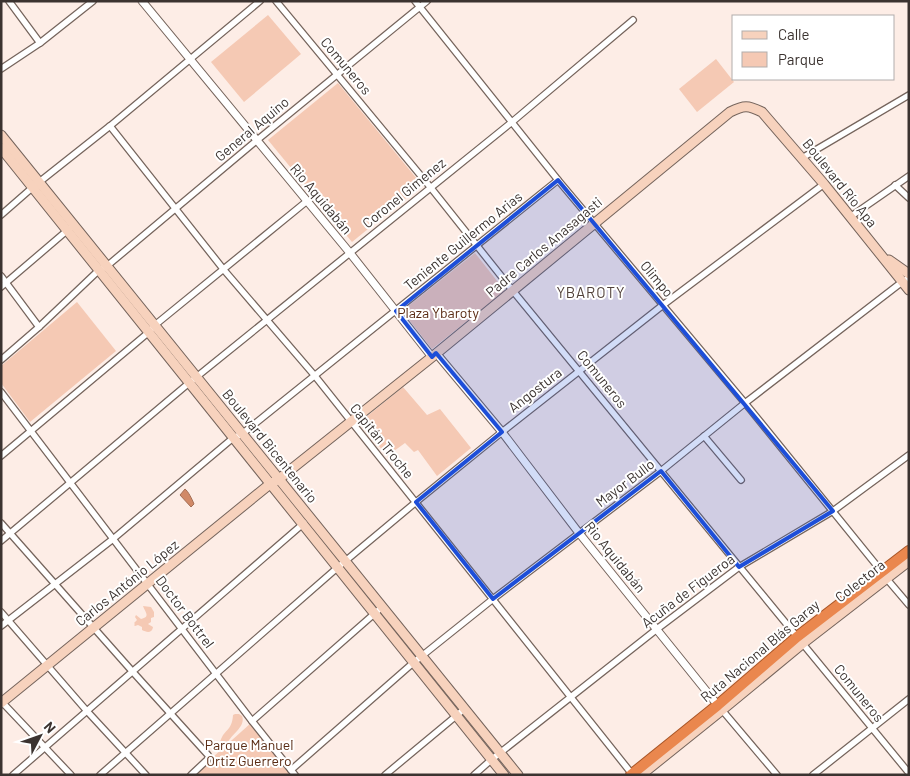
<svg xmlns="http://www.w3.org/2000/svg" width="910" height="776" font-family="Barlow,sans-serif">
<rect width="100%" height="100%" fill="#fdede6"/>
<g fill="#f5c9b4">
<polygon points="268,15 301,54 244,102 211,62"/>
<polygon points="716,59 734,82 697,112 679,89"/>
<polygon points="338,83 422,185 352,242 268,140"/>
<polygon points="475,253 505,291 432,349 402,311"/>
<polygon points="77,302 116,351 30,422 1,383 1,366"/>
<polygon points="403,387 427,415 440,409 471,448 437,476 418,450 414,452 405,443 387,456 360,422"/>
<path d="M143,606L151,607L154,612V617L151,618V622L148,624L153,627C152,634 146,632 142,630V627L138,625L135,626L134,625L135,624L134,623L137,620L135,617L136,615L141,619C151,617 145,612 143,606Z"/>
<path d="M235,714H239L242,716C246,726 233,733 228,742L221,745L220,743C223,729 232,732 233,715Z"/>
<polygon points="251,723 294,775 194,775 194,774"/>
</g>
<path fill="#d18967" stroke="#a46f56" d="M185,489C188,491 192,499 194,504L191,507L180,495Z"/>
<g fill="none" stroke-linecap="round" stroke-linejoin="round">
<defs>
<g id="minor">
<polyline points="9,1 40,43"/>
<polyline points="276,1 431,188 513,291 909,773"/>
<polyline points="415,1 558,180 745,403 882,572"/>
<polyline points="1,69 40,43 93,1"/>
<polyline points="110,126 224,270 315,376 632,774"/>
<polyline points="802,158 909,95"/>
<polyline points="895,185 909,198"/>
<polyline points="1,215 33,187 110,126 260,1"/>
<polyline points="850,217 909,176"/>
<polyline points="1,276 39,327"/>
<polyline points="1,287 70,228"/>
<polyline points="1,360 39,327 99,270 107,266 256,141 427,1"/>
<polyline points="1,392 252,721 295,775"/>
<polyline points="704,436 741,480"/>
<polyline points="1,456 149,332 155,325 307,201"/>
<polyline points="1,523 132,671 208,755 209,757 207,760 191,775"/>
<polyline points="1,541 189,383 512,122 633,20"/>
<polyline points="886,578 909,605"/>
<polyline points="1,612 86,710 146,775"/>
<polyline points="1,626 113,539 233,438 242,434 558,180"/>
<polyline points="1,701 71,775"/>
<polyline points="722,710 777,775"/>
<polyline points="252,721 382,607"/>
<polyline points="291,770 413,663 493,599 661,471 745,403 902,282 909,278"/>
<polyline points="13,775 304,523"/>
<polyline points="100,775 337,568 416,502 502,432 663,305 824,184"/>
<polyline points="385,775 456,716 464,709"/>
<polyline points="474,775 491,760 657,629 739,567 833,511 909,455"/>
<polyline points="813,775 909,699"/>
</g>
<g id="tertiary">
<polyline points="142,1 350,253 432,357"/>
<polyline points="436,353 502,432 579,533 720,708"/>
</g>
<g id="secondary">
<polyline points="1,135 518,775"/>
<polyline points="1,148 504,775"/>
<polyline points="889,260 909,274"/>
<path d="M1,703L270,484L279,479L432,357L730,112C744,105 748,105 762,112L824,184L909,290"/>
<polyline points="641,775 722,710 802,644 909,561"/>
</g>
<polyline id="trunk" points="631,775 718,705 797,637 909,551"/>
</defs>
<use href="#minor" stroke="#75645c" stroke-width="8"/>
<use href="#tertiary" stroke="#75645c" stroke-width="9"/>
<use href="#secondary" stroke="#75645c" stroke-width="11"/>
<use href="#trunk" stroke="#a95627" stroke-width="12"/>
<use href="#minor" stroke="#fff" stroke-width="5.5"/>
<use href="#tertiary" stroke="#fff" stroke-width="7"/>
<use href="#secondary" stroke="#f7d2bd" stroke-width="9"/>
<use href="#trunk" stroke="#ea874e" stroke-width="10"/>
</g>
<path fill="#1d4ed8" fill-opacity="0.2" stroke="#1d4ed8" stroke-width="4" stroke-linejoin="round" d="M558,180L833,511L739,567L661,471L493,599L416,502L502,432L436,353L432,357L396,311Z"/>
<g text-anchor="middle" stroke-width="4" stroke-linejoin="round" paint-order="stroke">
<g font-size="14" fill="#3b3330" stroke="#fff">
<text transform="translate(346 66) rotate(50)" y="5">Comuneros</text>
<text transform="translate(252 129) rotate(-40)" y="5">General Aquino</text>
<text transform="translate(840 183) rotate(51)" y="5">Boulevard Río Apa</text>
<text transform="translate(404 193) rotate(-39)" y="5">Coronel Gimenez</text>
<text transform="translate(321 199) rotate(50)" y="5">Rio Aquidabán</text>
<text transform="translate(463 241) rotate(-39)" y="5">Teniente Guillermo Arias</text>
<text transform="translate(544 247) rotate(-40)" y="5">Padre Carlos Anasagasti</text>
<text transform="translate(657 279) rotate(50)" y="5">Olimpo</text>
<text transform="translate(602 379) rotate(51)" y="5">Comuneros</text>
<text transform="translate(535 390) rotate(-38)" y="5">Angostura</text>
<text transform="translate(382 441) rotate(51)" y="5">Capitán Troche</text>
<text transform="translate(270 446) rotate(51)" y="5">Boulevard Bicentenario</text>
<text transform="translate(625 483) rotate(-37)" y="5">Mayor Bullo</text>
<text transform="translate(615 557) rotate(51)" y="5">Rio Aquidabán</text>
<text transform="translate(860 581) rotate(-38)" y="5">Colectora</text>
<text transform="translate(127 583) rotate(-39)" y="5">Carlos António López</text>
<text transform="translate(688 591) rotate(-37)" y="5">Acuña de Figueroa</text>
<text transform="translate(185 612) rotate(53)" y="5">Doctor Bottrel</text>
<text transform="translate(760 651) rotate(-40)" y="5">Ruta Nacional Blás Garay</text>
<text transform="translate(859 693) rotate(51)" y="5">Comuneros</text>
</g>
<g font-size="14" fill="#592a12" stroke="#fff">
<text x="438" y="318">Plaza Ybaroty</text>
<text x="249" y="750">Parque Manuel<tspan x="249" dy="16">Ortiz Guerrero</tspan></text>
</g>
<g font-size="15" letter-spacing="1" fill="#51413a" stroke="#fff">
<text x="591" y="298">YBAROTY</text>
</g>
</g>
<rect width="910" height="776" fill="none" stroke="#3b3330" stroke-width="5"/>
<rect x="732" y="15" width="162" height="65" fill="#ffffff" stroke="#b1adac"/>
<rect x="742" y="31" width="25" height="8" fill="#f7d2bd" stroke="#b1adac"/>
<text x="778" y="40" font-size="15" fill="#3b3330">Calle</text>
<rect x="742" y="52" width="25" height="15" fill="#f5c9b4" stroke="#b1adac"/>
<text x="778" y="65" font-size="15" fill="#3b3330">Parque</text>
<g transform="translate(40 736) rotate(49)" stroke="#ffffff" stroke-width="4" paint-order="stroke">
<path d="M0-4L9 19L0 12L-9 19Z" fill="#3b3330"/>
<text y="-8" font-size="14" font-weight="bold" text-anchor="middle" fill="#3b3330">N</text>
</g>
</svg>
